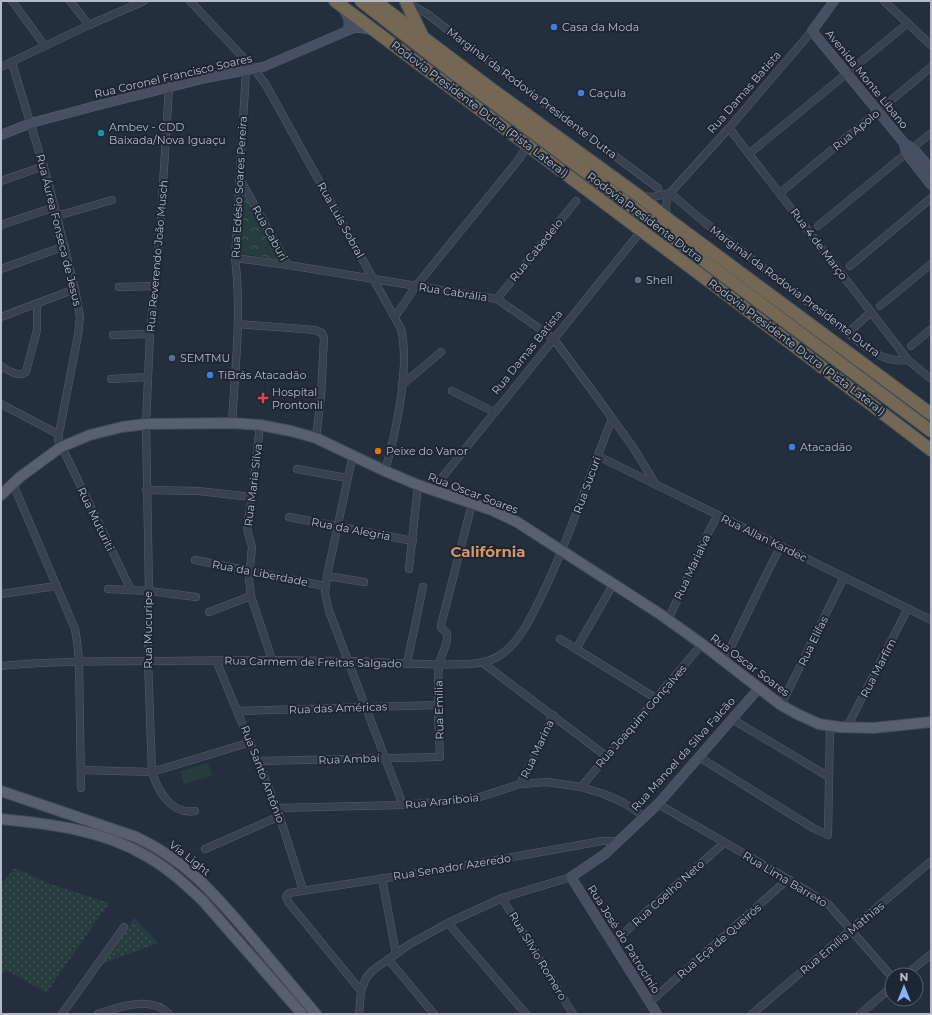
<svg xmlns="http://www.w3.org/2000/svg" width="932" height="1015" font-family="Montserrat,sans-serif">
<defs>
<pattern id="grass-dots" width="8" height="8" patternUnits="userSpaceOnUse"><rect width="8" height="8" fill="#263c3f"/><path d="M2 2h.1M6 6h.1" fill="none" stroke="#435659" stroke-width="1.8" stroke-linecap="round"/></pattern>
<pattern id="forest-crowns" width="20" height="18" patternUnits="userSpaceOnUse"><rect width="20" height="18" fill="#263c3f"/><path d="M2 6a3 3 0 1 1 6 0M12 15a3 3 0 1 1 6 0" fill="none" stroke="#435659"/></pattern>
</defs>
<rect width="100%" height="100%" fill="#242f3e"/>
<g fill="url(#grass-dots)">
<polygon points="15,868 50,884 109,903 46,993 7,970 1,975 1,884"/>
<polygon points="134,918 158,943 101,964"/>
</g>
<polygon fill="url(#forest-crowns)" points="241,190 282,260 239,253"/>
<polygon fill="#263c3f" points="208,763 212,776 184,784 180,771"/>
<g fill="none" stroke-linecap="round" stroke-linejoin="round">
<defs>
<g id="street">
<polyline points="12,1 45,46"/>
<polyline points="70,1 89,25"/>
<path d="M190,1L254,69L266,85L401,329C404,339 404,351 404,362C403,399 395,435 385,471"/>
<polyline points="884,1 931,45"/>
<polyline points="408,3 426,13 538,99 658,188"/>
<polyline points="12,63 48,181 75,289 80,317 78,335 58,439 131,590"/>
<polyline points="1,67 89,25 144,1"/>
<path d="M169,87L160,234L150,334L146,424L149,591L148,661L152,772C158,791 171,815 195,811"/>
<polyline points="729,128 908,360 931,379"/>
<polyline points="750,153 908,23"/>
<polyline points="1,181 44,166"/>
<polyline points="241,181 288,265"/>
<path d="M670,193L703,221L867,348C880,357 892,362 908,360"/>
<polyline points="780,193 931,67"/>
<polyline points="640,196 653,197 670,193 729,128 812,31"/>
<polyline points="57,216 112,200"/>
<polyline points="667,218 666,206 668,194"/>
<polyline points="1,225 55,207"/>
<polyline points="818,226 931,133"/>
<polyline points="235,258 288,265 497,299 553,338 591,389 633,447 656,485"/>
<polyline points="850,266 931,198"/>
<polyline points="1,269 65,246"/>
<polyline points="119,287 154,286"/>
<polyline points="497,299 576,201"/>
<polyline points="880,306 931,264"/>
<polyline points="1,317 75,289"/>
<polyline points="395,317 416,286 519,159 528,145"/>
<polyline points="238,324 315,330 322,333 324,338 321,396 316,438"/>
<polyline points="848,333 871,312"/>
<polyline points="113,335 150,334"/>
<polyline points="911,346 931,329"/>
<path d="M1,366C8,370 19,378 26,372L37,330V304"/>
<polyline points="111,379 148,377"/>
<polyline points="402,385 441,352"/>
<polyline points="452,391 494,412"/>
<polyline points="1,404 58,434"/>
<path d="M232,423C235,369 242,313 235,258L246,70"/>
<polyline points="260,425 252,497 247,526 248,533 252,547 249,579 251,596 272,660"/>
<polyline points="353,454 327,576 325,593 329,611 403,805"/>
<polyline points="598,456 931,620"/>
<polyline points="297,469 347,478"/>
<polyline points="13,484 75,629 77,641 79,661 81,788"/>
<polyline points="146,490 198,491 252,497"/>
<polyline points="432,490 641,231"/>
<polyline points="289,517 413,541"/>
<polyline points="195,560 325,586"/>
<polyline points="409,569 418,485"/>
<polyline points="327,576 364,582"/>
<polyline points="108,589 149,591 196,597"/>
<polyline points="1,594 56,586"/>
<polyline points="209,612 251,596"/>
<polyline points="668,620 709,531 718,515"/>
<polyline points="560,639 657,699"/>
<polyline points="576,649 614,583"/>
<polyline points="216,660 277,808 303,890"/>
<polyline points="724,661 769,569 781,546"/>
<polyline points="407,663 423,587"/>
<polyline points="483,663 606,756"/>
<path d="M1,666C55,661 108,661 162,661C224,660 285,660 347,661C388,662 429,666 470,664C481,663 493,661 502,654C521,640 531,617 541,597C569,540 588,478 612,419"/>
<polyline points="781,705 844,577"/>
<polyline points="238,711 438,705"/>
<polyline points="732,719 829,777"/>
<polyline points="847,727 908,608"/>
<polyline points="699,757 813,828 828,835 830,726"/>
<path d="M258,761L440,757C439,727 436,696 439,666C440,655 449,645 447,633L441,628V625L472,504"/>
<polyline points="81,770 152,772 251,742"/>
<polyline points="520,784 536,753 553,715"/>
<polyline points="581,787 702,644"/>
<polyline points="658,804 788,879 829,905 892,977"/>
<polyline points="277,808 403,805 468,799 480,797 520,784 547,782 581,787 604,794 624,803 645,817"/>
<polyline points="205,849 280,816"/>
<polyline points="382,878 396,954"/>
<polyline points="502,898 573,1014"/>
<polyline points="448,923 526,1014"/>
<polyline points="613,944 646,912 724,843"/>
<polyline points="388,959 434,1014"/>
<polyline points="906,975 931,954"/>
<polyline points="361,991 289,903 286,897 289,893 457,867 602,841 619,841"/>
<polyline points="650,1002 788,879"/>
<polyline points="62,1014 124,927"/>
<path d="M98,1014C118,1007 151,995 169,1014"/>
<polyline points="359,1014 361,991 366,978 373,970 410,944 448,923 502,898 571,877"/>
<polyline points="752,1014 931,861"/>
<polyline points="860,1014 892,987"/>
</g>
<g id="secondary">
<polyline points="834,1 812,31 904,143 913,148 931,169"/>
<path d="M343,9C348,16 351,22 347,31"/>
<polyline points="1,135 31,123 95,106 206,78 263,67 354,28 361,28 372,30"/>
<polyline points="904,143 906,153 931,185"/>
<polyline points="657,1014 571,877 605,854 658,804 759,688"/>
</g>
<g id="primary">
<polyline points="1,495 20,477 61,447 90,435 122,427 146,424 232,423 260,425 291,431 316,438 385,471 418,485 492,510 517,522 660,614 702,644 781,705 797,714 819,724 839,727 873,728 931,722"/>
<path d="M1,791L136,837C188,861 217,897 253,939C274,964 295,989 316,1014"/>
<path d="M1,819C52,824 103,830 148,857C169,869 186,885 203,901L302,1014"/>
</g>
<g id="highway">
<polyline points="335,1 722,291 931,450"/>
<polyline points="361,1 451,71 931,431"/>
<polyline points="375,1 493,90 639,196 668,219 931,414"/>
<polyline points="406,2 422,35"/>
</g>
</defs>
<use href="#street" stroke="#565f6c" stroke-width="8"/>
<use href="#secondary" stroke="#565f6c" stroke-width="10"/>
<use href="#primary" stroke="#414a57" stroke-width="12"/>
<use href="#highway" stroke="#434c59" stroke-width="14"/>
<use href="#street" stroke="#38414e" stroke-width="7"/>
<use href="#secondary" stroke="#465061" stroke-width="9"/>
<use href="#primary" stroke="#56606e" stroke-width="10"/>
<use href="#highway" stroke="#746855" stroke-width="12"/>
</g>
<g fill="#3f7fe0" stroke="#1d2633" stroke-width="1.5">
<circle cx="554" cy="27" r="4"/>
<circle cx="581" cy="93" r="4"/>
<circle cx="210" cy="375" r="4"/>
<circle cx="792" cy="447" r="4"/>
</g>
<circle fill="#0f9aa8" stroke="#1d2633" stroke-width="1.5" cx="101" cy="133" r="4"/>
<g fill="#5c6f8a" stroke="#1d2633" stroke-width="1.5">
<circle cx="638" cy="280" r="4"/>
<circle cx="172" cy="358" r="4"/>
</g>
<path fill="#e0444e" stroke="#1d2633" stroke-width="1.5" d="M261 392h4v4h4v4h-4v4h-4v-4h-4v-4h4z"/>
<circle fill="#e8710a" stroke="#1d2633" stroke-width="1.5" cx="378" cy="451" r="4"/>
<g text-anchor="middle" stroke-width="4" stroke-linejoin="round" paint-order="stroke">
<g font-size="11" fill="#b4bcc9" stroke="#1d2633" text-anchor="start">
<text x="562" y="31">Casa da Moda</text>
<text x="589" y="97">Caçula</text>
<text x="109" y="131">Ambev - CDD<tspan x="109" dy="13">Baixada/Nova Iguaçu</tspan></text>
<text x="646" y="284">Shell</text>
<text x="180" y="362">SEMTMU</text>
<text x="218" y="379">TiBrás Atacadão</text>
<text x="272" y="396">Hospital<tspan x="272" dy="13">Prontonil</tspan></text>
<text x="800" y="451">Atacadão</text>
<text x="386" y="455">Peixe do Vanor</text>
</g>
<g font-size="11" fill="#b4bcc9" stroke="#1d2633">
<text transform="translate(173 76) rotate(-13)" y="4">Rua Coronel Francisco Soares</text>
<text transform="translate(867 79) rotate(51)" y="4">Avenida Monte Líbano</text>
<text transform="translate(744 92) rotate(-49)" y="4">Rua Damas Batista</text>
<text transform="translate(532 93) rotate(37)" y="4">Marginal da Rodovia Presidente Dutra</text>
<text transform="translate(480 109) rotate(37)" y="4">Rodovia Presidente Dutra (Pista Lateral)</text>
<text transform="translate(856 130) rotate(-40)" y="4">Rua Apolo</text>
<text transform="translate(239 187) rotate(-87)" y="4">Rua Edésio Soares Pereira</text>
<text transform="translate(645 217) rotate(37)" y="4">Rodovia Presidente Dutra</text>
<text transform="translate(341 220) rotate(61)" y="4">Rua Luís Sobral</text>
<text transform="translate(59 230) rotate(76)" y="4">Rua Áurea Fonseca de Jesus</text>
<text transform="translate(270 233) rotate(61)" y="4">Rua Caburi</text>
<text transform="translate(819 244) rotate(53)" y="4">Rua 4 de Março</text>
<text transform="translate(536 250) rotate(-51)" y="4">Rua Cabedelo</text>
<text transform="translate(157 256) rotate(-85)" y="4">Rua Reverendo João Musch</text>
<text transform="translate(795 291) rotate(37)" y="4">Marginal da Rodovia Presidente Dutra</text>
<text transform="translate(453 292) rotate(9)" y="4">Rua Cabrália</text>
<text transform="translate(797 347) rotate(37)" y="4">Rodovia Presidente Dutra (Pista Lateral)</text>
<text transform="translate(527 352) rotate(-51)" y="4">Rua Damas Batista</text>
<text transform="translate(253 485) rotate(-83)" y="4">Rua Maria Silva</text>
<text transform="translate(587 485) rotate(-70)" y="4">Rua Sucuri</text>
<text transform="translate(473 493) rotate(21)" y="4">Rua Oscar Soares</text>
<text transform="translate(96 519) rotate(64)" y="4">Rua Muturiti</text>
<text transform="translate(351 529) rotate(11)" y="4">Rua da Alegria</text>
<text transform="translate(764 538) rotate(26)" y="4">Rua Allan Kardec</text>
<text transform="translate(692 567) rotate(-65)" y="4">Rua Marialva</text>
<text transform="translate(260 573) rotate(11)" y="4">Rua da Liberdade</text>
<text transform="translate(148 630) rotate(-90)" y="4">Rua Mucuripe</text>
<text transform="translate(813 641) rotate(-64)" y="4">Rua Elifas</text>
<text transform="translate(313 662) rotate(1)" y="4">Rua Carmem de Freitas Salgado</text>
<text transform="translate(750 665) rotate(37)" y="4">Rua Oscar Soares</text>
<text transform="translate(878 668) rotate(-63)" y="4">Rua Marfim</text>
<text transform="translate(338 708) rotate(-2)" y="4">Rua das Américas</text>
<text transform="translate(439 710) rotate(-91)" y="4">Rua Emília</text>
<text transform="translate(641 716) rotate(-49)" y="4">Rua Joaquim Gonçalves</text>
<text transform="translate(537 749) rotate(-65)" y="4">Rua Marina</text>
<text transform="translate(683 754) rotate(-48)" y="4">Rua Manoel da Silva Falcão</text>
<text transform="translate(349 759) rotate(-2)" y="4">Rua Ambaí</text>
<text transform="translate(263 774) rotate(69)" y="4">Rua Santo Antônio</text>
<text transform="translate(442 801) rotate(-6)" y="4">Rua Arariboia</text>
<text transform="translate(190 858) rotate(38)" y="4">Via Light</text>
<text transform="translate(452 867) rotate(-9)" y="4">Rua Senador Azeredo</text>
<text transform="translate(785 879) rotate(31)" y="4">Rua Lima Barreto</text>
<text transform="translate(668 893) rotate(-42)" y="4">Rua Coelho Neto</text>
<text transform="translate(842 938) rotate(-40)" y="4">Rua Emília Mathias</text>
<text transform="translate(624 939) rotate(58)" y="4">Rua José do Patrocínio</text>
<text transform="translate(719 941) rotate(-41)" y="4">Rua Eça de Queirós</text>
<text transform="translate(538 956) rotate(59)" y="4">Rua Sílvio Romero</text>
</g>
<g font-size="15" font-weight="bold" fill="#d59563" stroke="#1d2633">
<text x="488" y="557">Califórnia</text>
</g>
</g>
<rect width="932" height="1015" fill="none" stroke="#b4bcc9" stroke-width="4"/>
<g transform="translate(904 987)"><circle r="19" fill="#1d2633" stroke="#59626f"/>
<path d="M0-3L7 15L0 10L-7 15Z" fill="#8ab4f8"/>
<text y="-6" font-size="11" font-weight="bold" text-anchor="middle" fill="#b4bcc9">N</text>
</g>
</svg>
